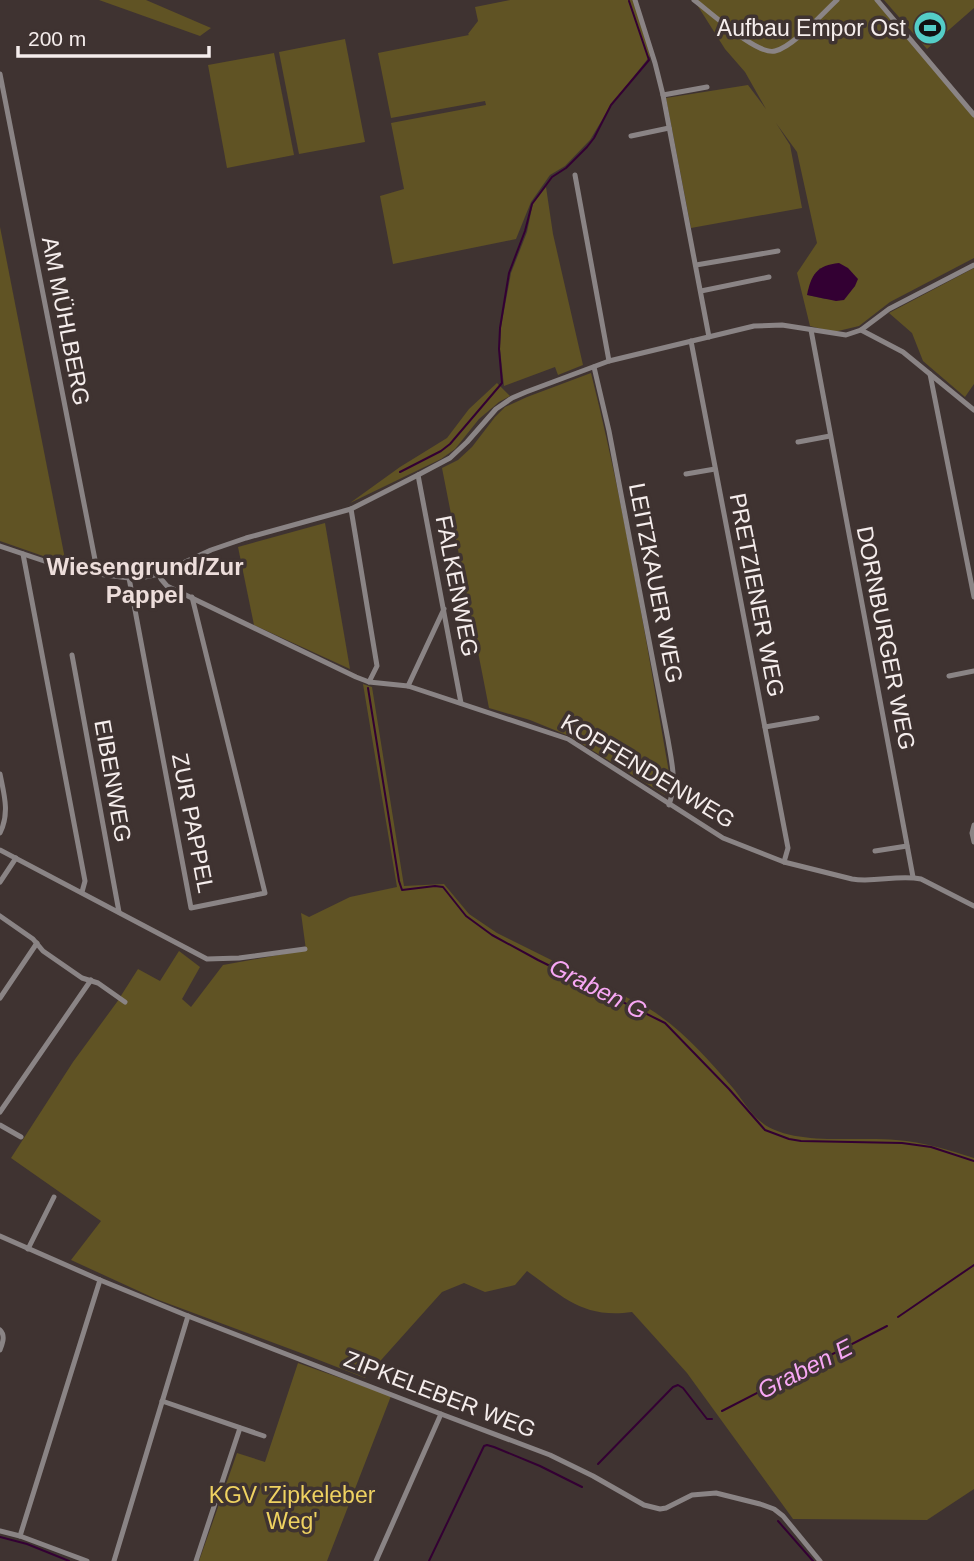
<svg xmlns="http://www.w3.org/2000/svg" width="974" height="1561" font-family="Helvetica,sans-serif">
<rect width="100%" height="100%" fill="#3f3331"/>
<g fill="#605324" fill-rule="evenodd">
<polygon points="99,0 146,0 211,28 200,36"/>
<polygon points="510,0 635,0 650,56 611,105 590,140 565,166 550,175 531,202 516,239 393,264 380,196 404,189 391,123 486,105 485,101 391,118 378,53 469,35 468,34 478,21 475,7"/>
<path d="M694,0H877L974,115V258L890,302L859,326L834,332L810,326L797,273L817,243L797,152L776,123L790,145L802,208L691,228L666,98L748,85L766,109L745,72L725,49ZM820,268L855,286L850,290L825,299L808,295C809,284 813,276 820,268Z"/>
<polygon points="884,0 974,0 974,8 927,49"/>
<polygon points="345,39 365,142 299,154 279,52"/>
<polygon points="274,53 294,155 227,168 208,65"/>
<polygon points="546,187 553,234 583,365 558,375 555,367 504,386 500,349 501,327 511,273 527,232 533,203"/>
<polygon points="0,227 3,242 66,564 0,541"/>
<polygon points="974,268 974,384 965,397 923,361 912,333 889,313"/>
<path d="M591,373C625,508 647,646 671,784L665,795L569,736L530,720L489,708L442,468L458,460L472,447L495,417L505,407L527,397Z"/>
<polygon points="497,383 510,396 499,402 479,419 455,449 441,459 350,503 400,467 447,438 469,409"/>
<polygon points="325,523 350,669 254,625 238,547"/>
<path d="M363,684L372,687L404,886L444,884L469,914L497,933L648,1008C682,1029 707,1058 733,1088C742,1099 750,1113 760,1121C790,1147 859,1136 896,1140C924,1142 948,1150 974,1158V1489L927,1520L793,1519L687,1373L632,1312C584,1319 563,1297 527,1271L515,1285L485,1292L464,1283L442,1292L365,1378L301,1353L156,1299L71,1260L101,1221L11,1158L73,1062L117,1002L138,969L160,981L179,951L200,967L182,999L191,1007L223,965L306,950L301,913L309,917L350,897L397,887Z"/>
<polygon points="298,1363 391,1396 327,1561 199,1561 237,1453 265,1462"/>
</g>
<path fill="#303" d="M839,263L848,268L858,279L855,286L844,300L836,301L807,295C811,275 817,265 839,263Z"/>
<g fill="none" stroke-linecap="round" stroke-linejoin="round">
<g stroke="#303" stroke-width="2">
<polyline points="400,472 441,451 450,444 502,383 499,349 500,328 509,273 525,231 532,204 552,177 566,168 587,147 594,138 611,105 649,60 629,1"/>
<polyline points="368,688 399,881 402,890 435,886 443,887 466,916 492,935 538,960 665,1023 729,1089 765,1130 789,1139 801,1141 902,1143 931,1147 974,1161"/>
<polyline points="898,1317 974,1265"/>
<polyline points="722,1411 887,1326"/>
<polyline points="598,1464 673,1387 678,1385 683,1388 707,1419 712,1419"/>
<polyline points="778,1521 813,1561"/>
<polyline points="0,1537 27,1544 69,1561"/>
<polyline points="429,1561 484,1446 487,1445 494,1447 540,1466 582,1487"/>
</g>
<g stroke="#8a8485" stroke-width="5">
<polyline points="635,0 655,63 663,95 709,337"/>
<path d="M694,0C709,11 758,56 775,51C793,47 823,13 837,0"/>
<polyline points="877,0 974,115"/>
<polyline points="0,74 98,575"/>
<polyline points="663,95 707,87"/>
<polyline points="631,136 669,128"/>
<polyline points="575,175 609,361"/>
<polyline points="696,265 778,251"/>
<polyline points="701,291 769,277"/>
<polyline points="811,330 913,877"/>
<polyline points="861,330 903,352 974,410"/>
<polyline points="691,341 788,848 784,862"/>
<path d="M594,367L609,431L668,740C672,764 677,781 669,805"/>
<polyline points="930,374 974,597"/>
<polyline points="798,442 830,436"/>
<polyline points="686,474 715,469"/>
<polyline points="418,475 461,703"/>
<polyline points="351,509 377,666 369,682"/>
<polyline points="0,546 74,571 129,578 145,577 159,574 211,550 246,538 351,509 418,475 450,458 467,442 496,409 512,398 526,392 609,361 754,326 782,325 846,335 861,330 889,309 974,265"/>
<polyline points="23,554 85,881 82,892"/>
<path d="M159,574L161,579L167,586L356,677L369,682L408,686L568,739L723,838L784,862L852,879C875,883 898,874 921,879L974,906"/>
<polyline points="129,578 191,908 265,893 192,597"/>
<polyline points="72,655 119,912"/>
<polyline points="949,676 974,671"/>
<polyline points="408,686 444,609"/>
<polyline points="765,727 817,718"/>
<path d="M0,774C4,794 10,813 0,833"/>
<polyline points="974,825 972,833 974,842"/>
<polyline points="0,850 207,959 239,958 305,949"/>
<polyline points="875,851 907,846"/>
<polyline points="0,882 16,858"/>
<polyline points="0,916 33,939 43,951 82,978 98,983 125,1002"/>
<polyline points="0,998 37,943"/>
<polyline points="0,1112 91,980"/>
<polyline points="0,1125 21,1137"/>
<polyline points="0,1236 100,1280 188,1316 441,1414 550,1455 593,1476 644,1505 660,1509 666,1508 692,1495 716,1493 760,1504 774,1509 783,1516 820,1561"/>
<polyline points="28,1249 54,1197"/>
<path d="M0,1330C6,1336 2,1344 0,1350"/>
<polyline points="162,1401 264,1436"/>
<polyline points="0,1531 20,1536 87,1561"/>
<polyline points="20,1536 100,1280"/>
<polyline points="114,1561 188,1316"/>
<polyline points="196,1561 240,1428"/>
<polyline points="376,1561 441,1414"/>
</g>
</g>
<defs>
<symbol id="stadium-disc" viewBox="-11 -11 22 22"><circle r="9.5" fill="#54cdc7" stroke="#3f3331"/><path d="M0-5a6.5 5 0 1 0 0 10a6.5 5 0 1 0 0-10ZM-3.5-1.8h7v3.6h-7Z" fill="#111"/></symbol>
</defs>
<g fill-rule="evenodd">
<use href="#stadium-disc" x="911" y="9" width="38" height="38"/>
</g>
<g text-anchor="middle" stroke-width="7" stroke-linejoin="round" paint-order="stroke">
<g font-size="23" fill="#f5edec" stroke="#3f3331" text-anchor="end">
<text x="906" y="36">Aufbau Empor Ost</text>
</g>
<g font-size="23" fill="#f5edec" stroke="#3f3331">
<text transform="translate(66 321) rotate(79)" y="8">AM MÜHLBERG</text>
<text transform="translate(656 583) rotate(79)" y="8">LEITZKAUER WEG</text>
<text transform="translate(457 586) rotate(79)" y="8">FALKENWEG</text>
<text transform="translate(757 595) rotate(79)" y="8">PRETZIENER WEG</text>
<text transform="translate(886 638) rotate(79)" y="8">DORNBURGER WEG</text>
<text transform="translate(648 771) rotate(31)" y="8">KOPFENDENWEG</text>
<text transform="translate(113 781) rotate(80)" y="8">EIBENWEG</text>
<text transform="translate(193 823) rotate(79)" y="8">ZUR PAPPEL</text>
<text transform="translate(440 1394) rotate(21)" y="8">ZIPKELEBER WEG</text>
</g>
<g font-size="23" fill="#efd261" stroke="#3f3331">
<text x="292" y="1503">KGV 'Zipkeleber<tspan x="292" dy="26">Weg'</tspan></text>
</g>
<g font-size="24" font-weight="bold" fill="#eddedb" stroke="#3f3331">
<text x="145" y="575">Wiesengrund/Zur<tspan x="145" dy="28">Pappel</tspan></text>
</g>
<g font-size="24" font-style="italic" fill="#f7a7f4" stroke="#3f3331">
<text transform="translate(598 989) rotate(27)" y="8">Graben G</text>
<text transform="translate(805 1369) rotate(-27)" y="8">Graben E</text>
</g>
</g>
<path d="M18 46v10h191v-10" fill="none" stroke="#f5edec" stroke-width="3.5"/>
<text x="28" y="46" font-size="21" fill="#f5edec" stroke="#3f3331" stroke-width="5" paint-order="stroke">200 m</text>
</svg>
